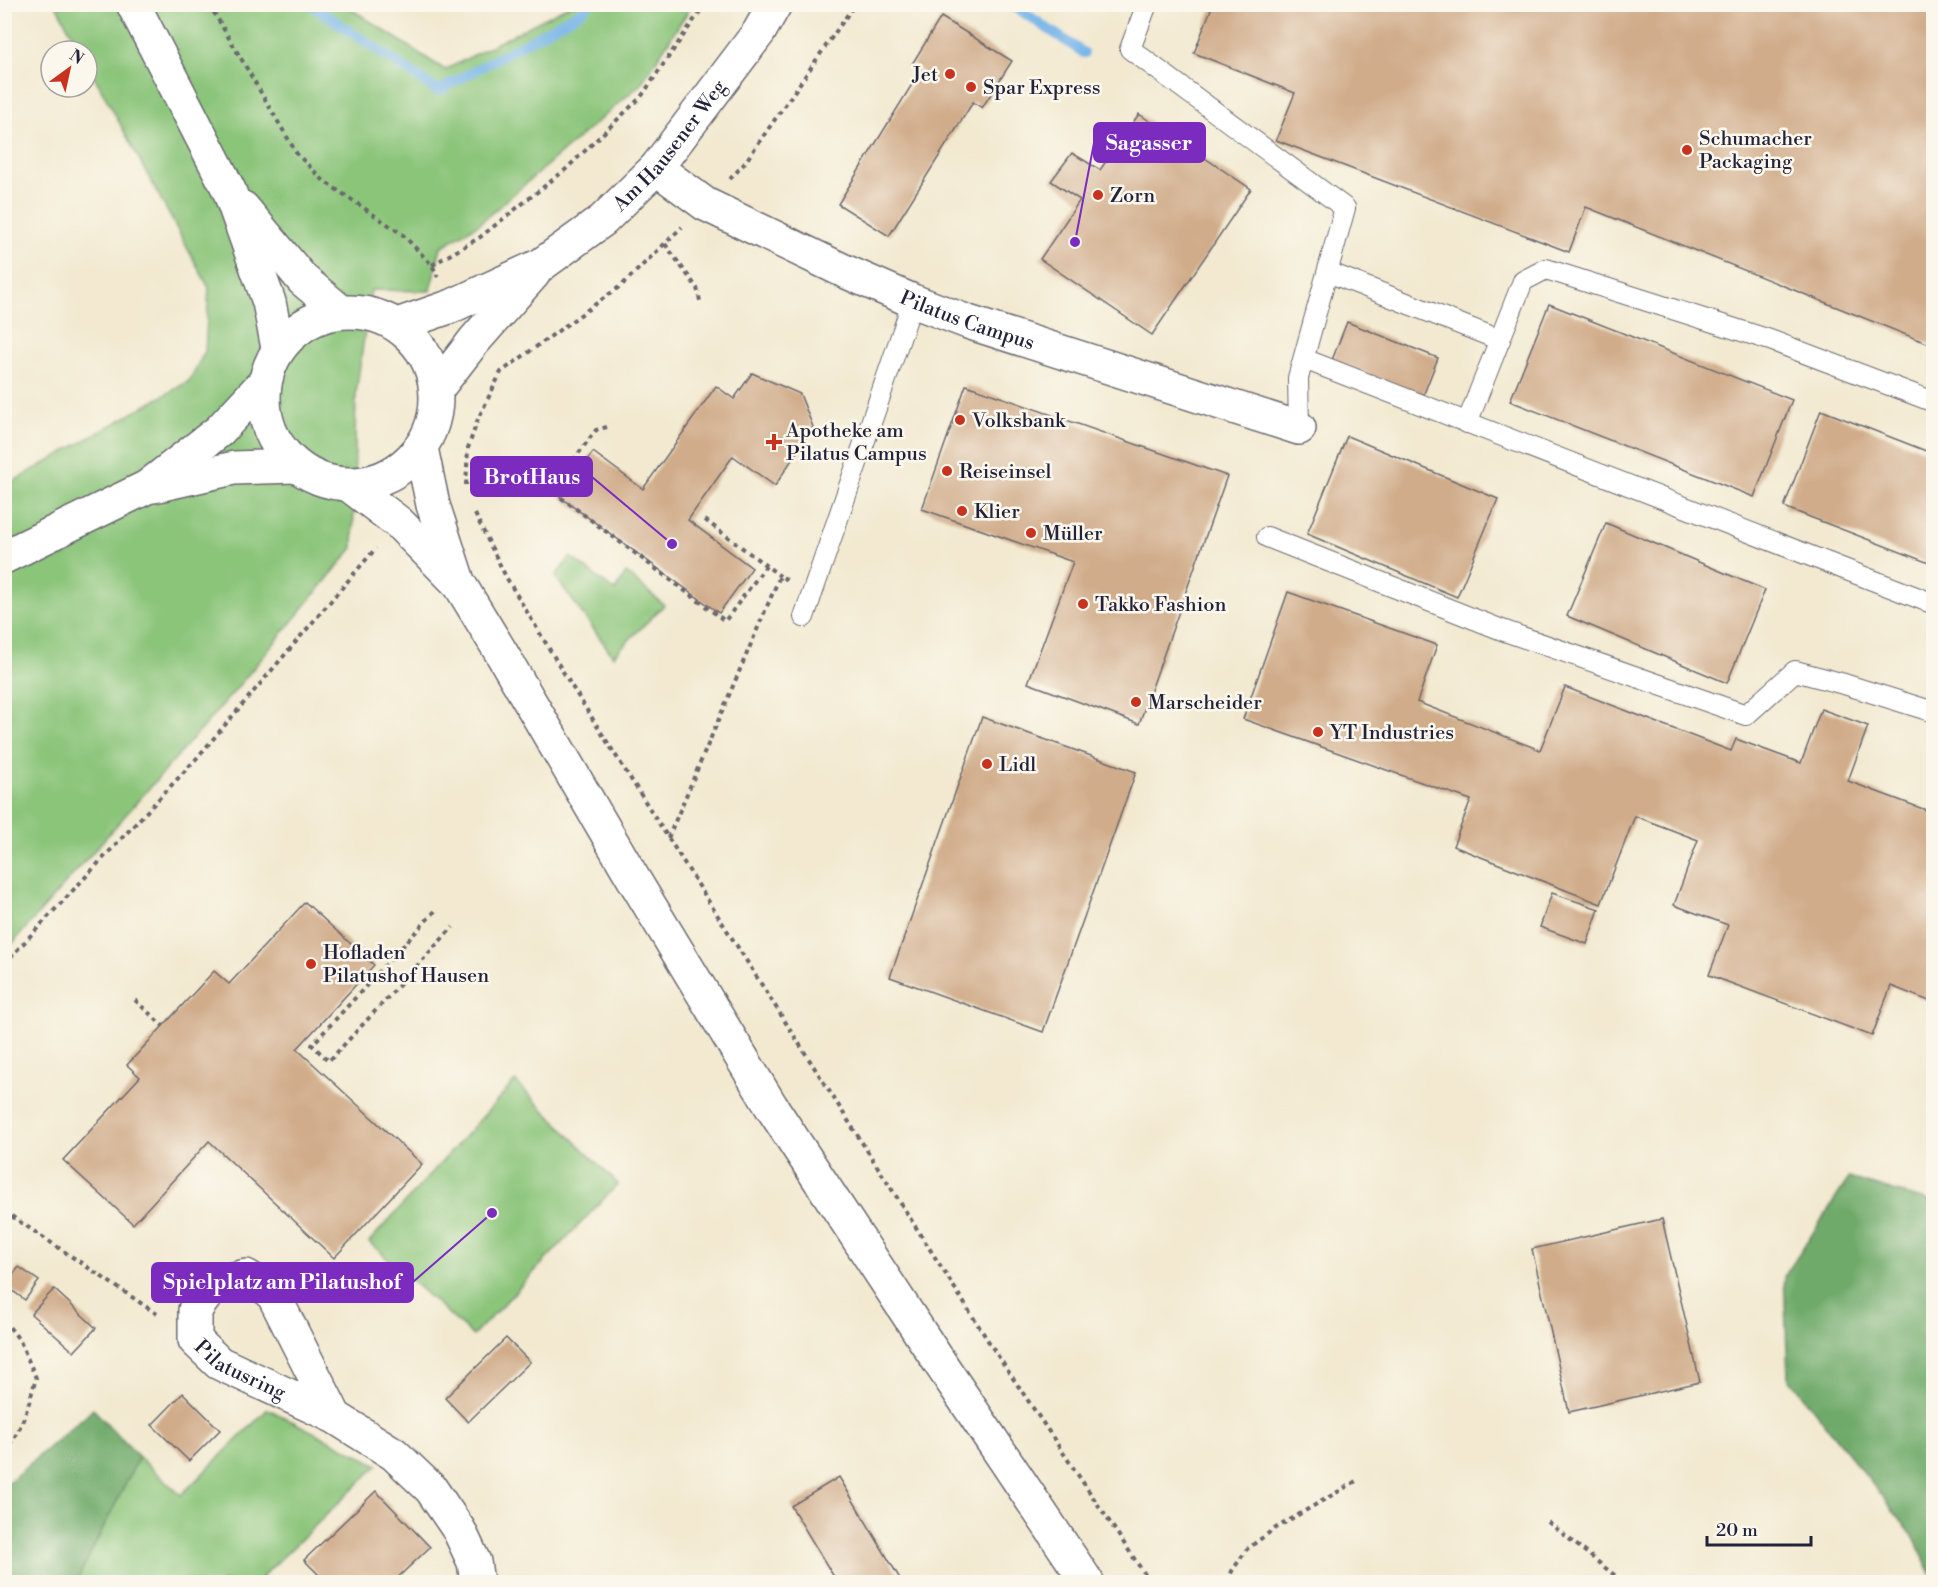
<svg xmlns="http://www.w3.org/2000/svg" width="1938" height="1587" font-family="'Libre Bodoni',serif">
<rect width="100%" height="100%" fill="#fbf7ec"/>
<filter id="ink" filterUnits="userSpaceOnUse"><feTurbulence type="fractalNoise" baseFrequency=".0167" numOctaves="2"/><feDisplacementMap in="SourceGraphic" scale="12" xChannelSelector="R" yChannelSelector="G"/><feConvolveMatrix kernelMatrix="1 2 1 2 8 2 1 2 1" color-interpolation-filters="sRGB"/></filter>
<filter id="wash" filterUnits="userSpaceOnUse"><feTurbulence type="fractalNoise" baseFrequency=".008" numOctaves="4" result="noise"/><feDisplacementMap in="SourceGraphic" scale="24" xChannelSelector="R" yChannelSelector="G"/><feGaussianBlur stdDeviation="1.35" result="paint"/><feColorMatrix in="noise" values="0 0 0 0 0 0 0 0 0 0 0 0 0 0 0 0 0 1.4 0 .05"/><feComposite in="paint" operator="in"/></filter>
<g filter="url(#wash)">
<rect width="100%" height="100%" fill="#f2e9d0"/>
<g fill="#8bc57a" stroke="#56745a" stroke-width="1.5">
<polygon points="56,5 345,5 445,70 570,5 692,5 641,84 479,224 441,247 430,291 371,290 356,393 353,548 232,694 5,952 5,486 189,381 205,351 209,288 87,63 87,51 81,51"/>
<polygon points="571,557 615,591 626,573 664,605 613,656 555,576"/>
<polygon points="515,1081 618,1184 473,1336 369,1242"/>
<polygon points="268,1409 378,1465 262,1577 267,1582 76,1582 139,1457 181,1495"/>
</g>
<g fill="#70aa6a" stroke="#496652" stroke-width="1.5">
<polygon points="1849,1178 1933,1202 1933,1578 1913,1536 1788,1377 1784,1277"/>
<polygon points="93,1409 139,1457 76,1582 5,1582 5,1485"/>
</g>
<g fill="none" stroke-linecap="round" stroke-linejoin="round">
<g stroke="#75b4e8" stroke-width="10">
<polyline points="310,4 438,91 579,13 589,4"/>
<polyline points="1011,4 1084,53"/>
</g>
</g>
<g id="blocks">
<g fill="#d0ac8a">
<polygon points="1213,4 1934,4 1934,346 1586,207 1569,252 1276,140 1295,93 1194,53"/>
<polygon points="941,17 1012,61 982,108 973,102 889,236 838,204 921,70 912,64"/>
<polygon points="1139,114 1251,189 1152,335 1040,259 1080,200 1051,181 1072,153 1100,170"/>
<polygon points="1549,304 1792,400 1754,497 1510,401"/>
<polygon points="1347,322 1438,358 1423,396 1332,360"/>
<polygon points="752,373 800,394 813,427 775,486 733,456 688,520 752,568 719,613 560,497 593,452 643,489 716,386 734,399"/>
<polygon points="966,385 1227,476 1139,724 1028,683 1073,562 922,509"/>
<polygon points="1821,410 1934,454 1934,565 1784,507"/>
<polygon points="1347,436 1498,499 1457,597 1307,534"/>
<polygon points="1606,523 1765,590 1727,683 1567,616"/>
<polygon points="1288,592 1437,645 1417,702 1540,750 1565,687 1731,751 1736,739 1801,763 1821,709 1868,726 1848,781 1934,813 1934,1003 1891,986 1872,1036 1709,975 1728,925 1674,905 1698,840 1635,816 1601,904 1453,846 1471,800 1243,719"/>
<polygon points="982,717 1136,772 1043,1032 890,977"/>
<polygon points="1552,893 1599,909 1587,944 1540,927"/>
<polygon points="305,902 374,965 297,1049 422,1164 334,1258 209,1141 133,1224 63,1160 140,1077 127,1065 214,971 229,984"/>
<polygon points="1662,1219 1700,1382 1569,1412 1532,1249"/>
<polygon points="19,1267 39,1281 25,1300 5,1285"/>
<polygon points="54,1289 96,1328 74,1352 31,1314"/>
<polygon points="506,1338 530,1362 468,1422 445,1398"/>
<polygon points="183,1393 220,1430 189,1461 152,1425"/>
<polygon points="839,1477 902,1582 837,1582 791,1506"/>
<polygon points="376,1491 430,1547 393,1582 326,1582 304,1560"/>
</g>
</g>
</g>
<g filter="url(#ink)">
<use href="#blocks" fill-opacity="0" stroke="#6b686f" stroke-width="1.5"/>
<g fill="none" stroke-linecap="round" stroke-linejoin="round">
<defs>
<g id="lane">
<polyline points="1147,4 1130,49 1345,208 1298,378 1299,428"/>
<polyline points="1328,272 1500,340"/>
<polyline points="1304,359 1934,604"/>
<polyline points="1467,423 1523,281 1546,269 1770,340 1934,402"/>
<polyline points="1267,537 1502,630 1746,715 1795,671 1844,684 1934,712"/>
<polyline points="804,617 913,301"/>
</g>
<g id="street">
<path id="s1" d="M656,168L705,204L842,270L913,301L968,322L1299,428"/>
<path id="s2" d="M335,1417L272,1292L246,1276L215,1283L195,1310V1340L219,1363L335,1417L394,1454L431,1489L459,1530L474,1562L477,1582"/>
</g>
<g id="secondary">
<path id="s3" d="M397,325L452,306L541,265L603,220L656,168L759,32L775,4"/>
<polyline points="436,390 474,341 534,273"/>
<polyline points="154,486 234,468 296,466"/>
<polyline points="4,557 147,487 219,431 263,384"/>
</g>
<g id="primary">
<polyline points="133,4 229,190 269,302 278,348"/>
<polyline points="243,208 303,280 340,311"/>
<circle cx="350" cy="398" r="86"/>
<polyline points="421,448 433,505 457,578"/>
<polyline points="349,485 399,523 460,585 502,654 633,878 771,1106 934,1354 1087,1582"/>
</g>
</defs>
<use href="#lane" stroke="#6b686f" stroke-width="22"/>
<use href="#street" stroke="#6b686f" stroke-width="36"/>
<use href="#secondary" stroke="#6b686f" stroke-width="36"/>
<use href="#primary" stroke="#6b686f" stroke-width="36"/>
<g stroke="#6b686f" stroke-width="4" stroke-dasharray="4.5 4.5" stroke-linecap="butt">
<polyline points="209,4 297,154 324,181 402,234 432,265 438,277"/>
<polyline points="730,179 744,164 855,4"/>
<polyline points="665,244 697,288 701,305"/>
<polyline points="432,265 479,238 565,170 641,97 705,4"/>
<polyline points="607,427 596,430 551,490 725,621 766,566"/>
<polyline points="466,485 468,448 478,419 501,372 622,285 682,227"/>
<polyline points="475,514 506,577 571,685 994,1350 1150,1582"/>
<polyline points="705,520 780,576"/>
<polyline points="668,838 780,576 788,580"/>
<polyline points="435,911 312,1045 329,1061 453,927"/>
<polyline points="4,964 196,759 376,548"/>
<polyline points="135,1000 163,1026"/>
<polyline points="4,1211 160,1316"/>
<path d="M4,1320L20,1341L36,1378C29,1403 22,1432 4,1452"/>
<polyline points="1548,1522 1623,1582"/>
<polyline points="1228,1582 1232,1571 1247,1549 1274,1529 1358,1480"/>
</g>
<use href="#lane" stroke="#fff" stroke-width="20"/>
<use href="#street" stroke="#fff" stroke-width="33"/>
<use href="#secondary" stroke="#fff" stroke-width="33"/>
<use href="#primary" stroke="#fff" stroke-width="33"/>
</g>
</g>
<g fill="#c8321e" stroke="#fbf7ec" stroke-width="2">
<circle cx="950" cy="74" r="6"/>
<circle cx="971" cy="87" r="6"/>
<circle cx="1687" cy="150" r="6"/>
<circle cx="1098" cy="195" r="6"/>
<circle cx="960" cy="420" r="6"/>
<path d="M771 433h6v6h6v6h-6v6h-6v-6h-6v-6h6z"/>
<circle cx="947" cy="471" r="6"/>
<circle cx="962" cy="511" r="6"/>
<circle cx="1031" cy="533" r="6"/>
<circle cx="1083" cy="604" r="6"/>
<circle cx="1136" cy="702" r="6"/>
<circle cx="1318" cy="732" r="6"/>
<circle cx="987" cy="764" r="6"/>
<circle cx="311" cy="964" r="6"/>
</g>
<g text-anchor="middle" stroke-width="5" stroke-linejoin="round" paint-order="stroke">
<g font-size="20" fill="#22223b" stroke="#fbf7ec" text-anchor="start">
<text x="938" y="81" text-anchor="end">Jet</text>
<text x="983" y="94">Spar Express</text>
<text x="1699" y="145">Schumacher<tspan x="1699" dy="23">Packaging</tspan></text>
<text x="1110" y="202">Zorn</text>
<text x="972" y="427">Volksbank</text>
<text x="786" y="437">Apotheke am<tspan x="786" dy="23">Pilatus Campus</tspan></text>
<text x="959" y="478">Reiseinsel</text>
<text x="974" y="518">Klier</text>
<text x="1043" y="540">Müller</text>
<text x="1095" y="611">Takko Fashion</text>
<text x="1148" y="709">Marscheider</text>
<text x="1330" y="739">YT Industries</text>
<text x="999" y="771">Lidl</text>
<text x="323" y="959">Hofladen<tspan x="323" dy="23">Pilatushof Hausen</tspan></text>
</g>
<g font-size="20" fill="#22223b" stroke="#fbf7ec">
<text dy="7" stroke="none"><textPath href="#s3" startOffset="333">Am Hausener Weg</textPath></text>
<text dy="7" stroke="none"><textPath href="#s1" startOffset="348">Pilatus Campus</textPath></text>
<text dy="7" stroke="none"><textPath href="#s2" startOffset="321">Pilatusring</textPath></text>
</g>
</g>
<path fill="none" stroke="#7b2cbf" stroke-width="2" d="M1075 242L1094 143M672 544L592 477M492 1213L413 1282"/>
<g fill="#7b2cbf" stroke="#fbf7ec" stroke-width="2">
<circle cx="1075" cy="242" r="6"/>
<circle cx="672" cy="544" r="6"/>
<circle cx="492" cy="1213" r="6"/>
</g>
<g fill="#7b2cbf" stroke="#7b2cbf" stroke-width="2">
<rect x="1094" y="123" width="111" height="39" rx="6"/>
<rect x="471" y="457" width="121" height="39" rx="6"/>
<rect x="152" y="1263" width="261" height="39" rx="6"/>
</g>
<g font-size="21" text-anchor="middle" font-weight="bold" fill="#fff">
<text x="1149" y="150">Sagasser</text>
<text x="532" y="484">BrotHaus</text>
<text x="282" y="1289">Spielplatz am Pilatushof</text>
</g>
<rect width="1938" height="1587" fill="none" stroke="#fbf7ec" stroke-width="24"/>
<g transform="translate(69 69) rotate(33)"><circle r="28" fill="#fbf7ec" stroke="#a4a2a5" stroke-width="1.5"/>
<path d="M0-4.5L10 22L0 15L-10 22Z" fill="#c8321e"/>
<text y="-9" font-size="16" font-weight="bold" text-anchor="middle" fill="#22223b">N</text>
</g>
<path d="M1707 1536v9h104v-9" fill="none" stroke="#22223b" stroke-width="3"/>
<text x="1716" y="1536" font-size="18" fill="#22223b" stroke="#fbf7ec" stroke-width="4.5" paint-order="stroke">20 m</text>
</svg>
